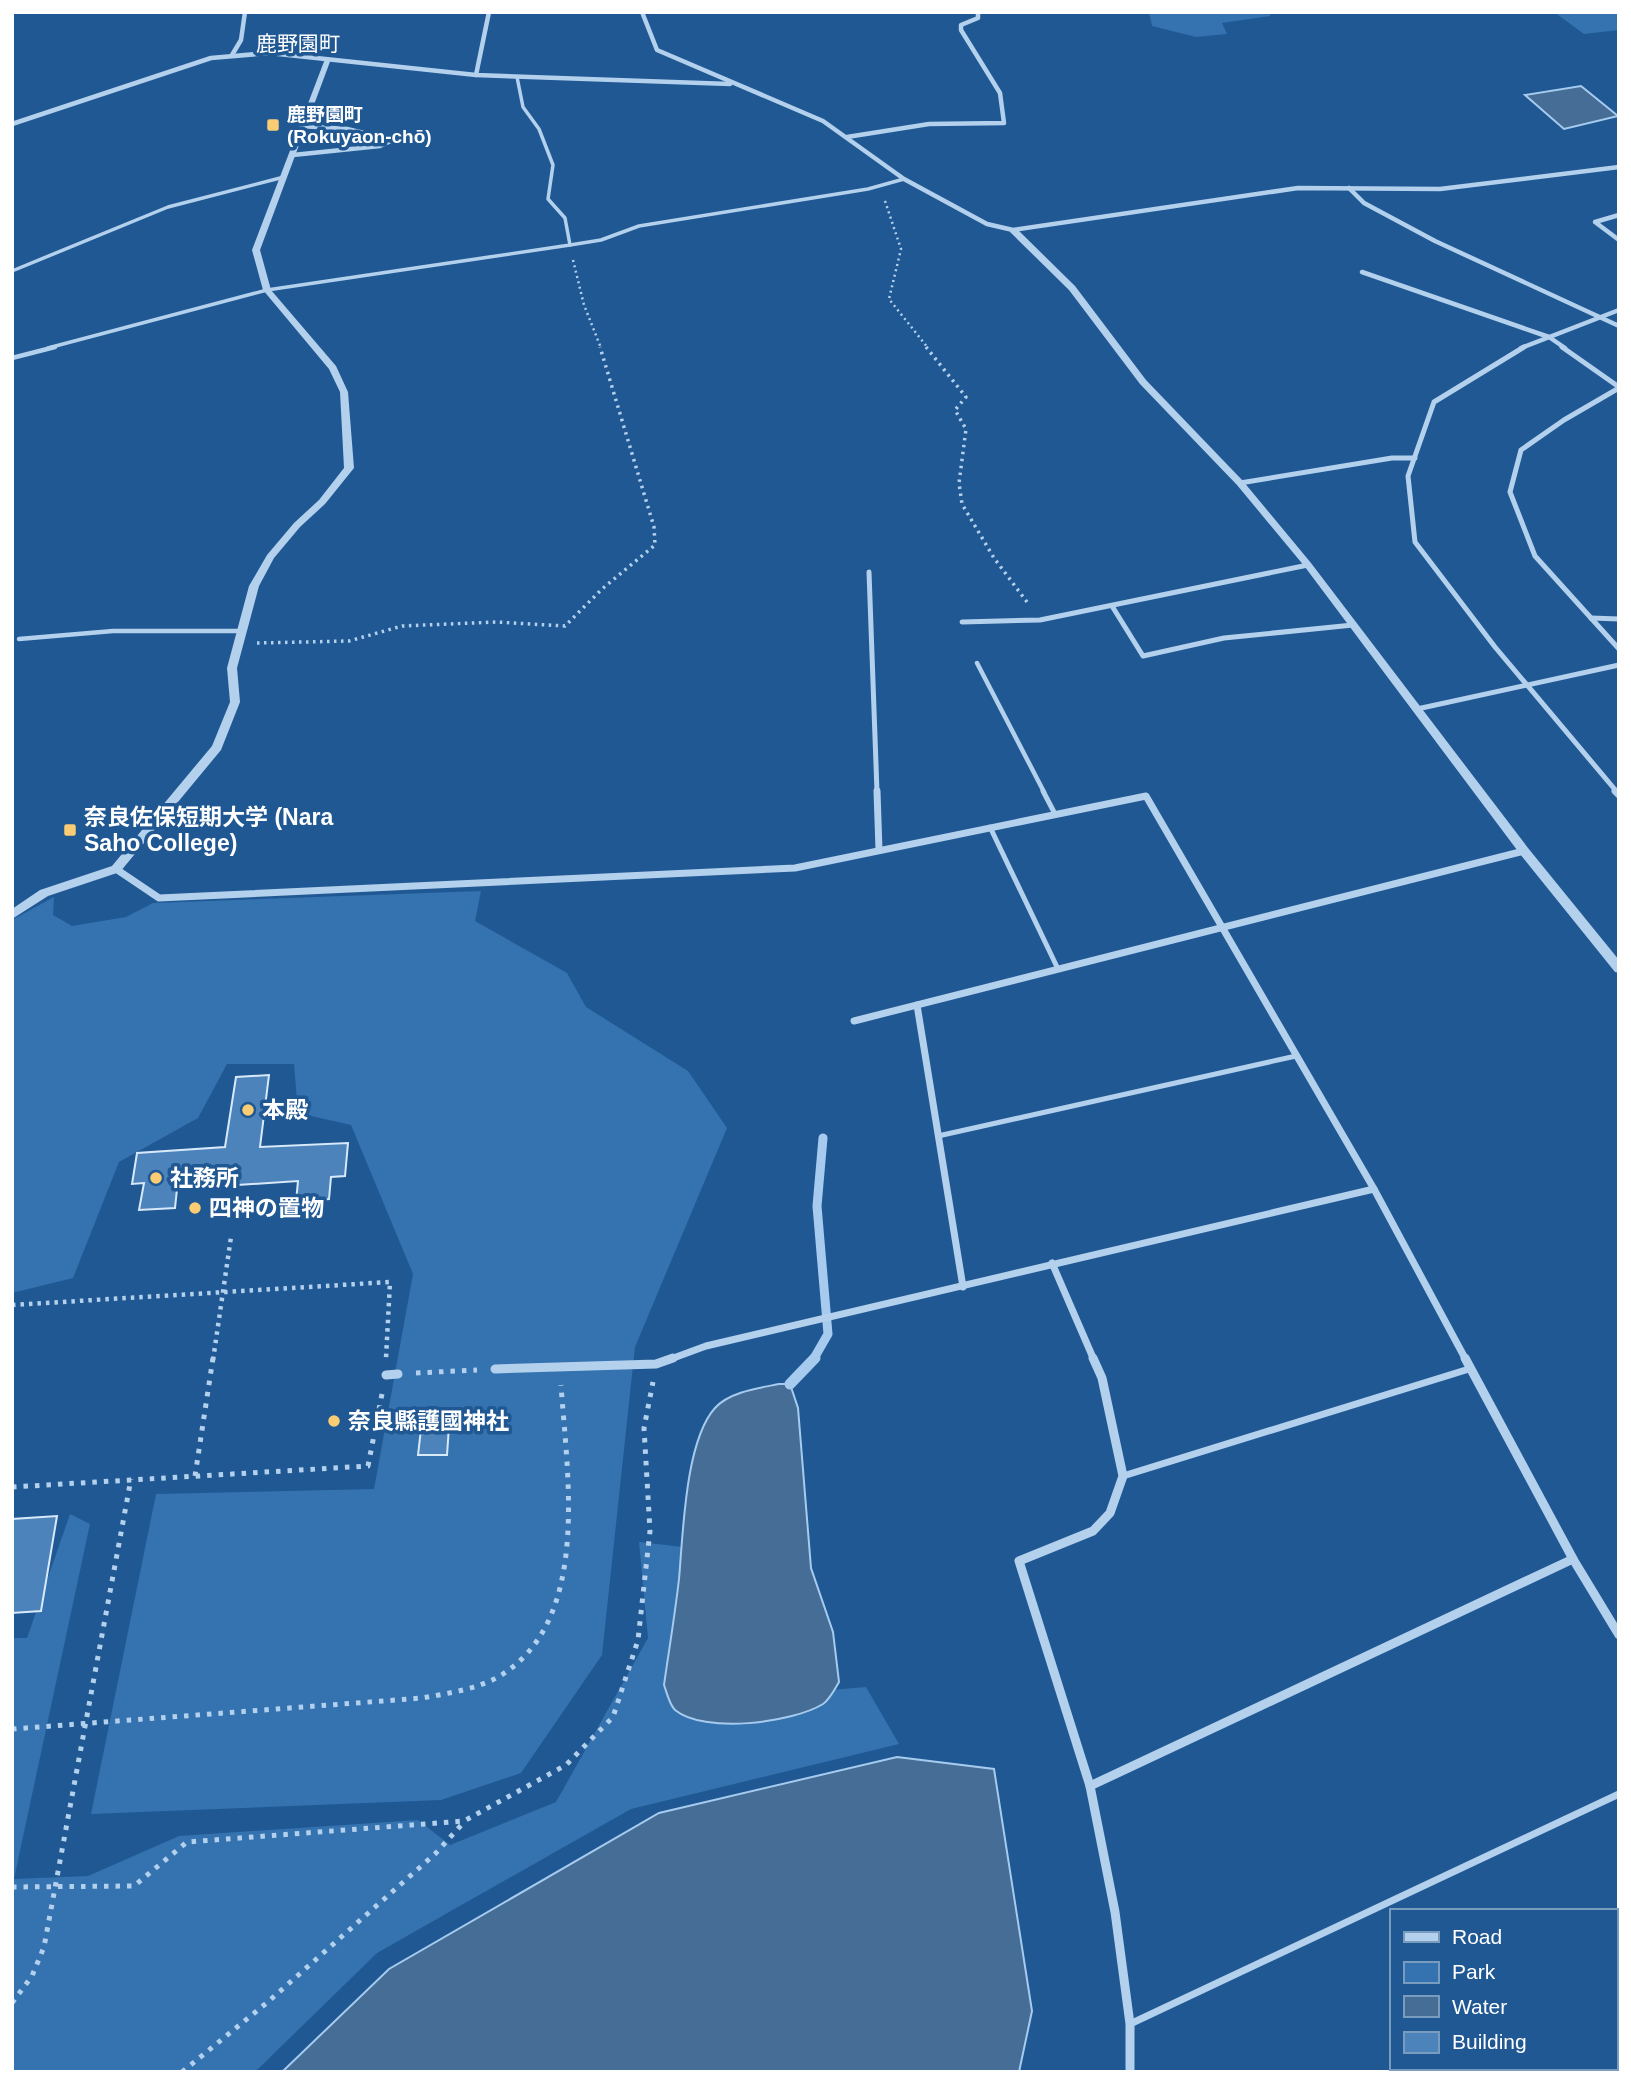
<svg xmlns="http://www.w3.org/2000/svg" width="1631" height="2084" font-family="Arial,'Noto Sans JP',sans-serif">
<rect width="100%" height="100%" fill="#205893"/>
<g fill="#3472b0">
<polygon points="1149,12 1270,12 1270,16 1222,23 1227,34 1196,37 1152,26"/>
<polygon points="1554,12 1619,12 1619,30 1584,34"/>
<polygon points="481,891 475,921 567,973 586,1007 688,1071 727,1128 635,1347 602,1655 521,1773 441,1800 91,1814 156,1494 374,1489 413,1274 351,1125 298,1113 294,1064 227,1064 198,1118 119,1162 73,1278 12,1293 12,920 54,897 53,915 72,926 126,917 153,903"/>
<polygon points="70,1514 90,1524 14,1879 88,1876 179,1836 418,1820 450,1845 556,1802 648,1638 639,1542 709,1550 676,1703 866,1687 899,1744 631,1809 377,1953 255,2072 12,2072 12,1638 27,1638"/>
</g>
<g fill="#456d96" stroke="#a6cbef" stroke-width="2">
<polygon points="1581,86 1618,116 1564,129 1525,95"/>
<path d="M779,1384H790L798,1408L811,1568L833,1632L839,1682C835,1689 829,1700 823,1704C792,1723 704,1734 675,1710C669,1704 667,1693 664,1685C669,1650 675,1614 679,1579C683,1535 685,1441 715,1408C729,1392 759,1388 779,1384Z"/>
<polygon points="897,1757 994,1769 1032,2011 1019,2072 282,2072 389,1969 659,1813"/>
</g>
<g fill="none" stroke-linecap="round" stroke-linejoin="round">
<polyline stroke="#a6cbef" stroke-width="9" points="813,1360 828,1334 817,1206 823,1138"/>
<polyline stroke="#a6cbef" stroke-width="11" points="790,1384 815,1358"/>
</g>
<g fill="#4d83bb" stroke="#d8e9fa" stroke-width="2">
<polygon points="269,1075 260,1147 348,1143 345,1176 331,1177 329,1199 296,1202 298,1181 177,1189 175,1208 139,1210 144,1183 132,1184 137,1153 225,1147 236,1077"/>
<polygon points="423,1412 450,1412 447,1455 418,1455"/>
<polygon points="57,1516 41,1611 12,1613 12,1519"/>
</g>
<g fill="none" stroke-linecap="round" stroke-linejoin="round">
<g stroke="#b3d0ed" stroke-width="2.5" stroke-dasharray="2 3.5" stroke-linecap="butt">
<polyline points="885,201 901,249 889,299 928,348"/>
<polyline points="573,260 584,305 601,348"/>
</g>
<g stroke="#b3d0ed" stroke-width="3.5" stroke-dasharray="2.5 4.5" stroke-linecap="butt">
<polyline points="926,347 966,397 955,410 966,429 959,483 962,504 994,558 1027,602"/>
<polyline points="257,643 349,641 402,626 496,622 565,626 602,589 655,545 654,527 600,347"/>
</g>
<g stroke="#b3d0ed" stroke-width="4.5" stroke-dasharray="3.5 5" stroke-linecap="butt">
<polyline points="12,1305 390,1282 386,1358"/>
<polyline points="213,1360 231,1237"/>
</g>
<g stroke="#b3d0ed" stroke-width="5" stroke-dasharray="4.5 7" stroke-linecap="butt">
<polyline points="416,1373 477,1370"/>
<polyline points="195,1476 213,1358"/>
<polyline points="12,1487 368,1466 382,1394"/>
<path d="M12,1729L422,1698C449,1693 480,1689 503,1674C591,1617 567,1474 561,1385"/>
<polyline points="12,1887 134,1886 187,1842 464,1821 566,1765 613,1717 638,1640 650,1531 644,1428 653,1382"/>
<polyline points="12,2003 32,1976 44,1947 131,1479"/>
<polyline points="182,2072 269,2001 435,1854 464,1822"/>
</g>
<g stroke="#b3d0ed" stroke-width="3.5">
<polyline points="570,245 601,240 639,226 868,189 904,179"/>
<polyline points="12,271 168,207 284,177"/>
<polyline points="48,348 267,290 570,245 565,218 548,199 553,165 539,129 523,107 517,77"/>
</g>
<g stroke="#b3d0ed" stroke-width="4.5">
<polyline points="12,358 55,347"/>
<polyline points="19,639 113,631 240,631"/>
<polyline points="977,663 1044,792"/>
</g>
<g stroke="#b3d0ed" stroke-width="5">
<polyline points="1043,791 1055,814"/>
<polyline points="990,827 1058,969"/>
<polyline points="938,1136 1296,1056"/>
</g>
<g stroke="#b3d0ed" stroke-width="7">
<polyline points="1123,1476 1469,1369"/>
<polyline points="1130,2024 1619,1794"/>
</g>
<g stroke="#b3d0ed" stroke-width="4.5">
<polyline points="642,12 657,50 823,121 904,179 987,224 1013,230 1298,188 1440,189 1619,167"/>
<polyline points="232,55 241,40 245,12"/>
<polyline points="476,75 489,12"/>
<polyline points="12,124 211,58 269,53 476,75 730,84"/>
<polyline points="847,137 929,124 1004,123 1000,93 961,30 961,25 978,18 978,12"/>
<polyline points="293,155 380,146 393,140 347,129 301,126"/>
<polyline points="1349,188 1364,203 1435,241 1619,326"/>
<polyline points="1619,215 1595,222 1619,240"/>
<polyline points="1362,272 1549,337 1565,348"/>
<polyline points="1521,348 1619,310"/>
</g>
<g stroke="#b3d0ed" stroke-width="5">
<polyline points="1524,347 1434,402 1408,476 1415,542 1495,647 1617,792"/>
<polyline points="1562,347 1619,387"/>
<polyline points="1619,388 1564,420 1521,450 1510,492 1535,556 1619,649"/>
<polyline points="1240,483 1392,458 1415,458"/>
<polyline points="869,572 877,792"/>
<polyline points="1112,606 1143,656 1224,638 1353,625"/>
<polyline points="1591,618 1619,619"/>
<polyline points="962,622 1040,620 1308,565"/>
<polyline points="1417,709 1619,665"/>
</g>
<g stroke="#b3d0ed" stroke-width="7">
<polyline points="877,791 879,850"/>
<polyline points="1615,791 1619,795"/>
<polyline points="116,869 159,898 795,868 1146,796 1374,1189 1466,1360"/>
<polyline points="917,1005 963,1287"/>
<polyline points="854,1021 1524,851"/>
<polyline points="1052,1263 1094,1360"/>
<polyline points="668,1360 706,1346 1374,1189"/>
</g>
<g stroke="#b3d0ed" stroke-width="9">
<polyline points="1093,1358 1102,1378 1123,1476 1110,1513 1093,1531 1019,1561 1090,1786 1115,1912 1130,2024 1130,2072"/>
<polyline points="1465,1358 1573,1559 1619,1635"/>
<polyline points="495,1369 656,1364 673,1358"/>
<polyline points="386,1375 398,1374"/>
<polyline points="1090,1786 1573,1559"/>
</g>
<g fill="#b3d0ed" fill-rule="evenodd">
<polygon points="328,57 331,59 260,250 271,290 336,366 348,392 354,468 325,504 300,527 274,558 259,586 237,668 240,702 221,750 120,872 48,896 12,919 12,909 40,890 112,866 212,746 230,702 227,668 249,586 267,555 294,523 319,500 344,468 340,392 329,369 263,290 252,250 325,59"/>
<polygon points="1010,228 1016,228 1075,286 1146,380 1243,481 1311,563 1528,848 1619,960 1619,973 1615,972 1520,854 1305,567 1237,485 1140,384 1069,290 1010,232"/>
</g>
</g>
<g fill="#facd74" stroke="#205893" stroke-width="2.5">
<rect x="266" y="118" width="14" height="14" rx="3.5"/>
<rect x="63" y="823" width="14" height="14" rx="3.5"/>
<circle cx="248" cy="1110" r="7"/>
<circle cx="156" cy="1178" r="7"/>
<circle cx="195" cy="1208" r="7"/>
<circle cx="334" cy="1421" r="7"/>
</g>
<g text-anchor="middle" stroke-width="7" stroke-linejoin="round" paint-order="stroke">
<g font-size="19" font-weight="bold" fill="#fff" stroke="#205893" text-anchor="start">
<text x="287" y="121">鹿野園町<tspan x="287" dy="22">(Rokuyaon-chō)</tspan></text>
</g>
<g font-size="21" fill="#fff" stroke="#205893">
<text x="298" y="51">鹿野園町</text>
</g>
<g font-size="23" font-weight="bold" fill="#fff" stroke="#205893" text-anchor="start">
<text x="84" y="825">奈良佐保短期大学 (Nara<tspan x="84" dy="26">Saho College)</tspan></text>
<text x="262" y="1118">本殿</text>
<text x="170" y="1186">社務所</text>
<text x="209" y="1216">四神の置物</text>
<text x="348" y="1429">奈良縣護國神社</text>
</g>
</g>
<rect width="1631" height="2084" fill="none" stroke="#ffffff" stroke-width="28"/>
<rect x="1390" y="1909" width="228" height="161" fill="#205893" stroke="#799bbe" stroke-width="2"/>
<rect x="1404" y="1932" width="35" height="10" fill="#b3d0ed" stroke="#799bbe" stroke-width="2"/>
<text x="1452" y="1944" font-size="21" fill="#ffffff">Road</text>
<rect x="1404" y="1962" width="35" height="21" fill="#3472b0" stroke="#799bbe" stroke-width="2"/>
<text x="1452" y="1979" font-size="21" fill="#ffffff">Park</text>
<rect x="1404" y="1996" width="35" height="21" fill="#456d96" stroke="#799bbe" stroke-width="2"/>
<text x="1452" y="2014" font-size="21" fill="#ffffff">Water</text>
<rect x="1404" y="2032" width="35" height="21" fill="#4d83bb" stroke="#799bbe" stroke-width="2"/>
<text x="1452" y="2049" font-size="21" fill="#ffffff">Building</text>
</svg>
